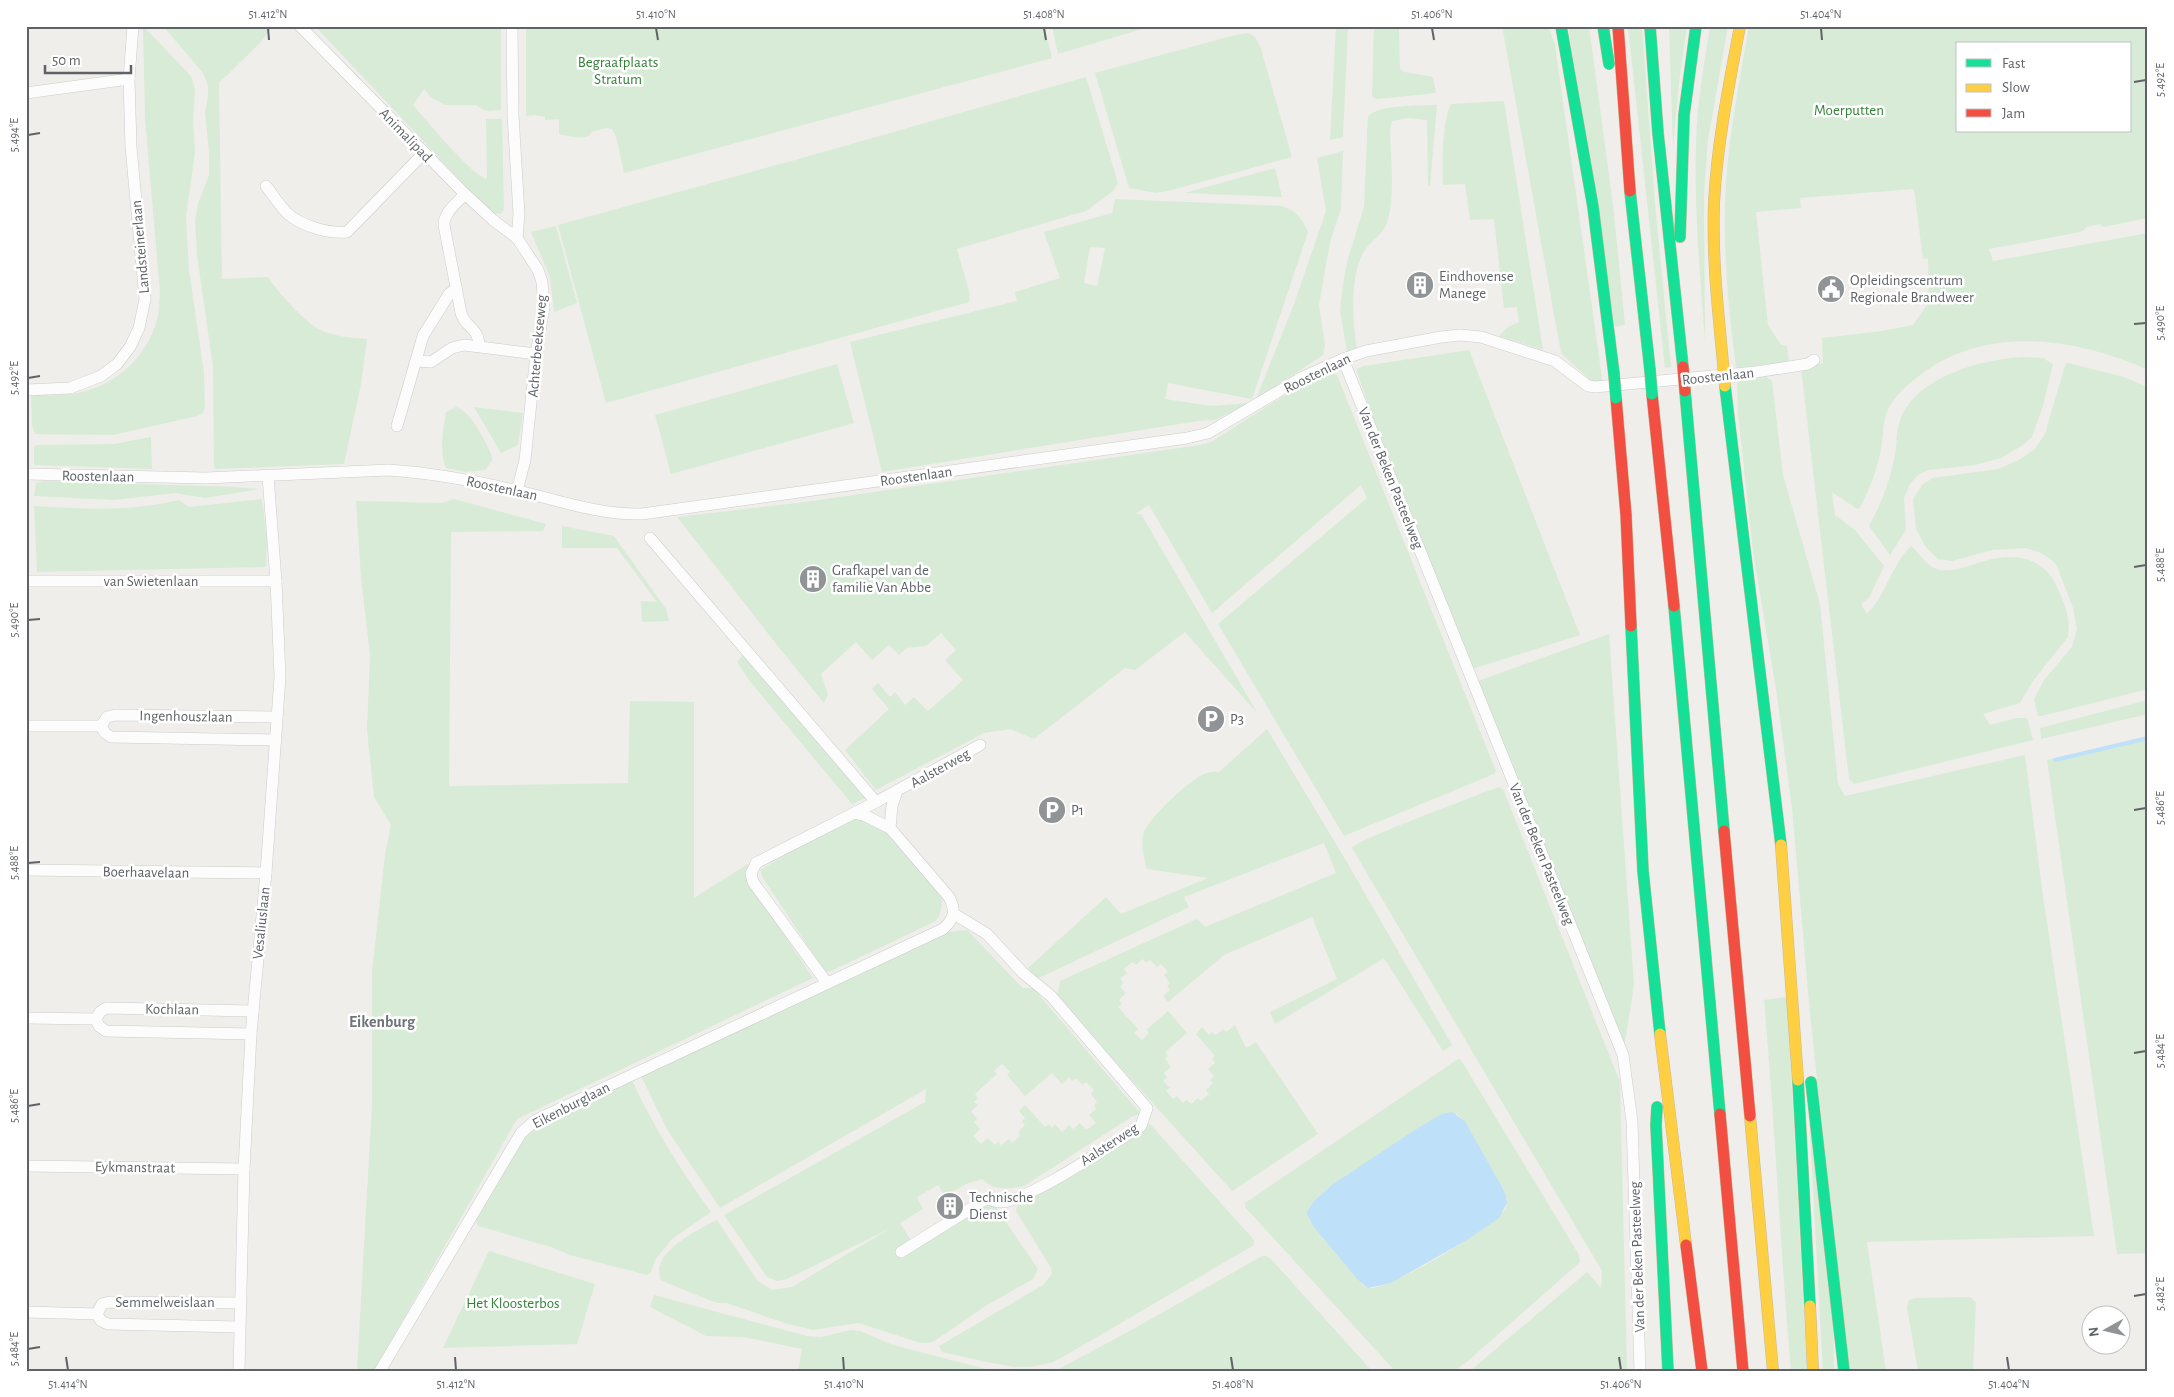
<svg xmlns="http://www.w3.org/2000/svg" width="2174" height="1397" font-family="'Alegreya Sans',sans-serif">
<rect width="100%" height="100%" fill="#efeeea"/>
<g fill="#d8ebd6" fill-rule="evenodd">
<path d="M143,26L191,76L195,89L193,121L195,152L186,217L189,270L204,373L205,407L203,413L197,416L113,435L35,434L32,425L31,395C47,395 63,396 78,393C115,386 147,357 157,320C159,312 159,302 160,293L145,118Z"/>
<path d="M163,26H273L260,43L219,83L222,279L268,277C277,291 303,320 317,328C330,336 351,338 367,339L361,384L344,464L216,469L214,467L213,367L197,255L195,220L198,204L209,175V151L205,112L208,97V86L203,73Z"/>
<path d="M315,26H501V110L486,111L476,105H445L432,98L424,89L413,105C426,120 470,173 486,179L487,177L486,119H502L504,209L501,214L491,213Z"/>
<path d="M526,26H1044L1052,58L624,173L616,136L612,129L606,128L591,132L590,135C584,140 568,136 559,134V119L545,120V117L535,115L526,116Z"/>
<polygon points="1052,26 1152,26 1058,54"/>
<polygon points="1336,26 1348,26 1343,137 1330,140"/>
<polygon points="1374,26 1399,26 1400,69 1405,72 1433,77 1436,93 1377,99 1372,97"/>
<polygon points="1502,26 1548,26 1555,45 1603,385 1589,379 1561,353"/>
<polygon points="1568,26 1589,26 1613,205 1625,325 1615,327"/>
<polygon points="1628,26 1642,26 1655,204 1671,367 1665,368"/>
<polygon points="1669,26 1687,26 1679,83 1673,146"/>
<path d="M1710,26H1728L1708,140L1704,196L1705,341C1700,275 1694,209 1696,143C1697,104 1704,65 1710,26Z"/>
<path d="M1749,26H2148V218L2103,227L2100,224L2086,227L2083,231L2075,233L1989,249L1993,261L2148,233V370C2078,339 1993,325 1927,370C1913,380 1900,390 1891,404C1882,417 1884,433 1881,448C1878,468 1869,490 1860,508L1857,509L1832,492L1835,515L1855,530L1884,566L1869,598L1861,604L1867,614C1886,595 1892,564 1911,546C1921,554 1926,567 1940,570C1956,572 1973,564 1988,560C2018,552 2046,559 2058,589C2065,605 2071,620 2068,637L2033,681L2020,703L1983,714L1990,725L2016,718H2027L2033,740L1854,784L1849,779L1801,368L1823,363L1822,338L1882,331L1913,325L1929,302L1928,258L1923,259L1914,189L1800,198L1801,208L1756,212L1768,325L1781,345L1787,346L1789,362L1736,368C1728,306 1722,244 1726,181C1730,129 1740,78 1749,26ZM1958,44H2130V131H1958Z"/>
<polygon points="1248,33 1255,37 1261,49 1292,157 1168,191 1156,193 1129,188 1095,73 1235,35"/>
<polygon points="1086,77 1118,183 1113,191 1086,211 957,249 970,295 969,302 606,403 558,225 795,160"/>
<path d="M1504,101L1543,350L1499,336L1508,327L1519,322L1517,307L1504,308L1494,219L1470,220L1465,184L1443,185C1442,163 1442,123 1451,104Z"/>
<path d="M1437,105L1430,186L1428,185L1427,120L1408,118L1392,121L1390,131C1391,158 1395,198 1387,223C1383,235 1369,242 1363,253C1349,282 1353,321 1357,352H1347L1340,310L1343,284L1347,262L1364,207L1368,116C1382,104 1419,106 1437,105Z"/>
<polygon points="1343,151 1341,209 1330,242 1319,305 1325,346 1323,355 1256,399 1294,304 1326,211 1317,158"/>
<polygon points="1275,168 1282,197 1185,193"/>
<path d="M1115,199L1281,206C1296,210 1302,218 1308,232L1252,399L1168,383L1165,399L1211,406L1249,403L1215,420L1198,421L882,472L850,342L1017,301L1015,292L1060,278L1044,232L1112,213ZM1090,247L1105,248L1097,286L1084,283Z"/>
<polygon points="556,226 577,303 554,312 550,277 531,232"/>
<polygon points="1469,350 1580,635 1472,669 1374,421 1357,372 1357,369 1364,366"/>
<path d="M2024,357L2043,358L2053,364L2043,406L2032,437L2023,445L2001,458L1975,465L1928,470L1918,475L1910,484L1904,498L1906,530L1890,555L1869,526C1881,504 1891,479 1895,454C1897,444 1896,434 1899,424C1912,377 1982,359 2024,357Z"/>
<polygon points="2068,363 2124,377 2148,387 2148,689 2042,716 2038,716 2034,699 2044,680 2072,647 2077,629 2073,608 2057,566 2052,560 2041,553 2026,548 1992,550 1952,561 1938,559 1926,547 1916,529 1913,499 1923,484 1933,478 1998,469 2019,460 2035,449 2045,434 2065,365"/>
<polygon points="837,364 854,423 671,474 655,415"/>
<path d="M1331,373L1337,375L1496,771L1494,774L1344,836L1218,624L1367,498L1361,485L1212,613L1149,505L1135,514H1141L1258,714L1185,632L1135,670L1125,668L1034,739L1010,729L984,733L876,790L845,750L889,709L872,689L878,683L890,697L895,692L905,705L914,697L928,711L963,680L945,660L956,650L941,633L926,646L907,648L899,655L889,645L872,660L856,642L821,674L828,695L824,703L777,645L677,517L805,502L1200,445L1211,442C1250,418 1289,389 1331,373Z"/>
<polygon points="1765,376 1772,381 1783,475 1820,604 1838,784 1845,796 2025,755 2042,889 2094,1236 1867,1242 1886,1371 1848,1371 1810,1014 1792,808 1777,696 1753,552 1738,413 1737,380"/>
<path d="M456,407C471,411 487,444 493,459L485,470L466,472L446,468C439,452 443,429 446,412Z"/>
<polygon points="474,407 523,413 518,445 501,453"/>
<polygon points="151,437 152,469 34,465 34,447 37,445 114,444"/>
<polygon points="44,481 235,487 260,489 205,498 175,493 113,500 34,496 36,483"/>
<path d="M262,499L267,540L266,567L37,572L34,506C85,509 128,512 179,500L189,507Z"/>
<polygon points="454,499 546,524 543,531 451,532 449,786 628,783 630,701 694,702 694,898 748,864 747,873 759,897 813,978 517,1119 374,1371 357,1371 372,1104 372,972 385,854 391,825 374,797 367,730 370,655 361,577 356,501 442,503"/>
<polygon points="562,526 614,536 666,609 669,621 642,622 641,601 657,602 617,548 562,548"/>
<polygon points="1609,634 1634,985 1624,1048 1478,681"/>
<polygon points="748,648 865,798 852,804 749,680 737,662"/>
<polygon points="2148,700 2148,714 2041,739 2040,728"/>
<path d="M1267,729L1348,864L1452,1045L1443,1051L1386,961L1383,959L1275,1024L1270,1012L1337,979L1312,917L1224,955L1168,1002L1163,996L1170,990L1167,986L1170,983L1164,975L1168,972L1161,964L1157,967L1150,960L1146,963L1143,959L1136,965L1132,962L1124,969L1127,973L1120,979L1123,983L1120,987L1126,993L1119,1000L1122,1004L1118,1007L1138,1029L1134,1033L1142,1040L1149,1033L1146,1030L1168,1011L1187,1033L1165,1052L1168,1056L1165,1059L1171,1067L1164,1073L1167,1077L1163,1081L1170,1088L1166,1091L1173,1099L1177,1096L1183,1103L1187,1100L1191,1104L1198,1098L1201,1101L1209,1094L1206,1090L1213,1083L1210,1080L1214,1076L1208,1069L1215,1063L1212,1059L1215,1056L1196,1034L1202,1027L1209,1035L1212,1032L1216,1035L1223,1029L1226,1032L1235,1025L1246,1048L1256,1042L1318,1134L1232,1191L1057,997L1060,981L1197,919L1205,927L1336,873L1324,843L1184,897L1189,907L1041,977H1036L1028,968L1106,897L1121,914L1208,878L1147,869C1144,859 1141,845 1143,835C1147,819 1186,784 1200,776C1206,773 1212,771 1219,772Z"/>
<polygon points="2148,737 2148,1253 2117,1254 2047,760"/>
<path d="M1499,787L1503,789L1620,1082L1627,1371H1470L1587,1272L1601,1288L1602,1271L1352,848C1356,840 1480,794 1499,787Z"/>
<path d="M855,816L883,826L942,895C942,904 942,916 934,922L831,971L825,972L763,878L760,870L824,832Z"/>
<path d="M967,930L1019,984L1023,988H1033L1141,1114L1133,1116L1024,1186C1007,1189 995,1191 982,1179L966,1184L945,1196L938,1185L917,1197L923,1209L900,1223L915,1247L987,1205L995,1206L1038,1269L1033,1279L987,1305L936,1340L929,1343H921L858,1323L813,1330L788,1324L726,1303H718L711,1301L660,1280C660,1276 659,1271 659,1268C664,1246 699,1229 717,1220L757,1280L772,1290L792,1287L891,1228L787,1279L777,1281L767,1277L724,1215L925,1102L926,1089L720,1208L668,1131L641,1076L945,932ZM1002,1064L1010,1072L1007,1075L1025,1096L1052,1073L1062,1084L1069,1077L1072,1081L1077,1078L1082,1085L1086,1082L1094,1090L1091,1094L1097,1102L1094,1105L1096,1109L1089,1115L1096,1123L1086,1130L1080,1123L1073,1129L1069,1125L1062,1132L1055,1124L1052,1128L1049,1124L1045,1127L1025,1105L1019,1111L1025,1118L1022,1121L1025,1125L1018,1132L1020,1136L1012,1143L1009,1139L1001,1145L998,1142L995,1145L988,1138L981,1144L973,1136L980,1129L974,1122L977,1119L971,1111L978,1105L974,1102L978,1098L975,1094L997,1074L994,1071Z"/>
<path d="M1787,997L1807,1371H1791C1780,1247 1775,1124 1764,1000Z"/>
<path d="M1458,1059L1461,1060L1579,1255L1580,1262L1468,1361L1453,1371H1395L1245,1207V1203ZM1457,1114L1465,1121L1501,1185C1505,1192 1509,1199 1506,1207C1500,1225 1390,1289 1371,1288C1365,1288 1362,1284 1358,1280L1315,1227V1200C1349,1166 1414,1138 1457,1114Z"/>
<path d="M632,1080C653,1127 681,1170 711,1212L672,1239L655,1260L651,1272L647,1275L570,1255L551,1247L478,1226L476,1220L524,1138L540,1122Z"/>
<polygon points="1809,1117 1833,1316 1834,1371 1823,1371"/>
<polygon points="1150,1124 1254,1240 1254,1245 1068,1354 1053,1362 1032,1367 1014,1367 987,1362 942,1352 939,1346 1043,1285 1052,1274 1051,1268 1016,1211 1018,1204"/>
<polygon points="489,1251 595,1284 577,1344 443,1348"/>
<polygon points="1262,1256 1266,1256 1271,1259 1372,1371 1055,1371 1137,1327"/>
<polygon points="654,1295 807,1336 821,1337 851,1330 860,1331 893,1345 994,1371 798,1371 802,1349 743,1337 706,1336 650,1307"/>
<polygon points="1970,1297 1976,1302 1973,1371 1918,1371 1907,1308 1909,1300 1915,1298"/>
</g>
<polygon fill="#bfe0f9" points="1452,1112 1465,1121 1501,1185 1506,1195 1507,1203 1499,1218 1467,1240 1391,1283 1368,1288 1358,1280 1314,1227 1307,1214 1308,1210 1315,1200 1333,1184 1418,1128 1442,1114"/>
<g fill="none" stroke-linecap="round" stroke-linejoin="round">
<polyline stroke="#bfe0f9" stroke-width="4" points="2055,760 2148,738"/>
<defs>
<g id="street">
<polyline points="300,26 465,194 493,220 517,238"/>
<polyline points="512,26 513,115 519,214 517,238 538,270 542,282 544,307 536,354 525,460 517,491"/>
<polyline points="26,93 129,79"/>
<path d="M266,186C273,195 280,206 288,214C302,226 329,234 347,232L424,153"/>
<path d="M465,194C457,203 444,212 444,225L461,313C465,328 479,327 479,346"/>
<polyline points="1343,359 1623,1055 1632,1121 1640,1371"/>
<polyline points="417,361 431,362 452,348 464,345 536,354"/>
<polyline points="26,390 70,388 101,376 117,364 130,347 139,328 145,299 131,147 129,79 133,26"/>
<polyline points="397,426 423,336 449,294 456,289"/>
<path d="M26,474L206,478L389,470C432,473 476,481 518,491C558,500 599,515 642,514L1187,438L1208,433L1301,378L1343,359L1366,351L1441,337L1460,335L1481,337L1555,361L1588,386L1595,387L1756,372L1808,364L1814,360"/>
<polyline points="650,538 876,802"/>
<polyline points="26,581 276,581"/>
<polyline points="26,726 101,726"/>
<polyline points="101,726 107,717 115,715 277,717"/>
<polyline points="101,726 105,733 111,737 276,740"/>
<polyline points="890,828 892,806 897,791"/>
<polyline points="26,870 266,873"/>
<polyline points="827,983 753,882 751,874 756,863 876,802 980,745"/>
<polyline points="26,1018 96,1019"/>
<polyline points="96,1019 100,1012 106,1008 253,1011"/>
<polyline points="96,1019 99,1026 106,1031 251,1034"/>
<polyline points="26,1166 244,1169"/>
<path d="M901,1252L986,1199C991,1200 996,1202 1001,1202C1029,1201 1113,1143 1141,1126L1147,1108L1051,996L1023,973L987,934L954,914"/>
<polyline points="26,1312 97,1314"/>
<polyline points="97,1314 102,1304 109,1302 240,1303"/>
<polyline points="97,1314 101,1321 108,1324 239,1327"/>
<polyline points="239,1371 244,1169 251,1034 266,873 280,677 276,581 268,476"/>
<path d="M380,1371L521,1133L536,1120L943,929C955,918 956,911 949,897L890,828L864,815L854,813"/>
</g>
<g id="fast">
<polyline points="1561,26 1593,207 1614,374"/>
<polyline points="1603,26 1609,64"/>
<polyline points="1650,26 1658,133 1683,367"/>
<polyline points="1630,191 1650,370"/>
<polyline points="1680,237 1684,115 1696,26"/>
<polyline points="1725,386 1781,845"/>
<polyline points="1685,391 1724,831"/>
<polyline points="1674,606 1720,1114"/>
<polyline points="1631,626 1643,871 1660,1034"/>
<polyline points="1798,1080 1810,1306"/>
<polyline points="1811,1082 1844,1371"/>
<polyline points="1657,1107 1656,1125 1668,1371"/>
</g>
<g id="slow">
<path d="M1723,363C1718,310 1712,257 1714,203C1717,143 1729,85 1740,26"/>
<polyline points="1781,845 1798,1080"/>
<polyline points="1660,1034 1686,1245"/>
<polyline points="1750,1116 1773,1371"/>
<polyline points="1810,1306 1813,1371"/>
</g>
<g id="jam">
<polyline points="1618,26 1630,191"/>
<polyline points="1652,394 1674,606"/>
<polyline points="1616,398 1626,515 1631,626"/>
<polyline points="1724,831 1750,1116"/>
<polyline points="1720,1114 1743,1371"/>
<polyline points="1686,1245 1702,1371"/>
</g>
</defs>
<use href="#street" stroke="#cbcccc" stroke-width="12"/>
<use href="#fast" stroke="#c8b996" stroke-width="12"/>
<use href="#slow" stroke="#c8b996" stroke-width="12"/>
<use href="#jam" stroke="#c8b996" stroke-width="12"/>
<use href="#street" stroke="#fdfcfc" stroke-width="11"/>
<use href="#fast" stroke="#16e098" stroke-width="11"/>
<use href="#slow" stroke="#ffcf43" stroke-width="11"/>
<use href="#jam" stroke="#f24e42" stroke-width="11"/>
<defs>
<g id="fast-bridge">
<polyline points="1650,370 1652,394"/>
<polyline points="1614,374 1616,398"/>
</g>
<polyline id="slow-bridge" points="1723,363 1725,386"/>
<polyline id="jam-bridge" points="1683,367 1685,391"/>
</defs>
<use href="#fast-bridge" stroke="#c8b996" stroke-width="12" stroke-linecap="butt"/>
<use href="#slow-bridge" stroke="#c8b996" stroke-width="12" stroke-linecap="butt"/>
<use href="#jam-bridge" stroke="#c8b996" stroke-width="12" stroke-linecap="butt"/>
<use href="#fast-bridge" stroke="#16e098" stroke-width="11"/>
<use href="#slow-bridge" stroke="#ffcf43" stroke-width="11"/>
<use href="#jam-bridge" stroke="#f24e42" stroke-width="11"/>
</g>
<path fill="none" stroke="#5f6368" stroke-width="2" d="M268,28L269,40M656,28L658,40M1044,28L1046,40M1432,28L1434,40M1821,28L1822,40M2134,82L2146,80M28,135L40,133M2134,324L2146,323M28,378L40,376M2134,567L2146,565M28,620L40,619M2134,810L2146,808M28,863L40,862M2134,1053L2146,1051M28,1106L40,1104M2134,1296L2146,1294M28,1349L40,1347M66,1357L68,1370M455,1357L456,1370M843,1357L844,1370M1231,1357L1233,1370M1619,1357L1621,1370M2007,1357L2009,1370"/>
<defs>
<symbol id="building-disc" viewBox="-11 -11 22 22"><circle r="9.5" fill="#919496" stroke="#fff"/><path d="M-4-6H4V6H1V3H-1V6H-4ZM-2.5-4.3h1.7v1.8h-1.7ZM.8-4.3h1.7v1.8H.8ZM-2.5-1h1.7V.8h-1.7ZM.8-1h1.7V.8H.8Z" fill="#fff"/></symbol>
<symbol id="civic-disc" viewBox="-11 -11 22 22"><circle r="9.5" fill="#919496" stroke="#fff"/><path d="M-.6-6.5H3V-4.5H.6V-3L4-1V1h2V6H-6V1h2V-1L-.6-3ZM-1.2 2.5V6h2.4V2.5Z" fill="#fff"/></symbol>
<symbol id="parking-disc" viewBox="-11 -11 22 22"><circle r="9.5" fill="#919496" stroke="#fff"/><path d="M-3.5-5.5H1a3.5 3.5 0 0 1 0 7H-1V5.5H-3.5ZM-1-3.4V-.6H.8a1.4 1.4 0 0 0 0-2.8Z" fill="#fff"/></symbol>
</defs>
<g fill-rule="evenodd">
<use href="#building-disc" x="1404" y="269" width="32" height="32"/>
<use href="#civic-disc" x="1815" y="273" width="32" height="32"/>
<use href="#building-disc" x="797" y="563" width="32" height="32"/>
<use href="#parking-disc" x="1195" y="703" width="32" height="32"/>
<use href="#parking-disc" x="1036" y="794" width="32" height="32"/>
<use href="#building-disc" x="934" y="1190" width="32" height="32"/>
</g>
<g text-anchor="middle" stroke-width="5" stroke-linejoin="round" paint-order="stroke">
<g font-size="15" fill="#348238" stroke="#fff">
<text x="618" y="67">Begraafplaats<tspan x="618" dy="17">Stratum</tspan></text>
<text x="1849" y="115">Moerputten</text>
<text x="513" y="1308">Het Kloosterbos</text>
</g>
<g font-size="15" fill="#5f6368" stroke="#fff">
<text transform="translate(406 135) rotate(46)" y="5">Animalipad</text>
<text transform="translate(140 247) rotate(-95)" y="5">Landsteinerlaan</text>
<text transform="translate(537 346) rotate(-85)" y="5">Achterbeekseweg</text>
<text transform="translate(1317 373) rotate(-26)" y="5">Roostenlaan</text>
<text transform="translate(1718 376) rotate(-6)" y="5">Roostenlaan</text>
<text transform="translate(98 476) rotate(1)" y="5">Roostenlaan</text>
<text transform="translate(916 476) rotate(-8)" y="5">Roostenlaan</text>
<text transform="translate(1391 478) rotate(68)" y="5">Van der Beken Pasteelweg</text>
<text transform="translate(502 488) rotate(12)" y="5">Roostenlaan</text>
<text x="151" y="586">van Swietenlaan</text>
<text transform="translate(186 716) rotate(1)" y="5">Ingenhouszlaan</text>
<text transform="translate(940 768) rotate(-29)" y="5">Aalsterweg</text>
<text transform="translate(1542 854) rotate(68)" y="5">Van der Beken Pasteelweg</text>
<text transform="translate(146 872) rotate(1)" y="5">Boerhaavelaan</text>
<text transform="translate(261 923) rotate(-84)" y="5">Vesaliuslaan</text>
<text transform="translate(172 1009) rotate(1)" y="5">Kochlaan</text>
<text transform="translate(571 1105) rotate(-27)" y="5">Eikenburglaan</text>
<text transform="translate(1109 1144) rotate(-33)" y="5">Aalsterweg</text>
<text transform="translate(135 1167) rotate(1)" y="5">Eykmanstraat</text>
<text transform="translate(1637 1257) rotate(-92)" y="5">Van der Beken Pasteelweg</text>
<text x="165" y="1307">Semmelweislaan</text>
</g>
<g font-size="15" fill="#5f6368" stroke="#fff" text-anchor="start">
<text x="1439" y="281">Eindhovense<tspan x="1439" dy="17">Manege</tspan></text>
<text x="1850" y="285">Opleidingscentrum<tspan x="1850" dy="17">Regionale Brandweer</tspan></text>
<text x="832" y="575">Grafkapel van de<tspan x="832" dy="17">familie Van Abbe</tspan></text>
<text x="1230" y="724">P3</text>
<text x="1071" y="815">P1</text>
<text x="969" y="1202">Technische<tspan x="969" dy="17">Dienst</tspan></text>
</g>
<g font-size="16" font-weight="bold" fill="#70757a" stroke="#fff">
<text x="382" y="1027">Eikenburg</text>
</g>
</g>
<rect width="2174" height="1397" fill="none" stroke="#ffffff" stroke-width="55"/>
<rect x="1956" y="42" width="175" height="90" fill="#ffffff" stroke="#bfc1c3"/>
<rect x="1966" y="59" width="25" height="8" fill="#16e098" stroke="#bfc1c3"/>
<text x="2002" y="68" font-size="15" fill="#5f6368">Fast</text>
<rect x="1966" y="84" width="25" height="8" fill="#ffcf43" stroke="#bfc1c3"/>
<text x="2002" y="92" font-size="15" fill="#5f6368">Slow</text>
<rect x="1966" y="109" width="25" height="8" fill="#f24e42" stroke="#bfc1c3"/>
<text x="2002" y="118" font-size="15" fill="#5f6368">Jam</text>
<g transform="translate(2106 1330) rotate(262)"><circle r="24" fill="#ffffff" stroke="#bfc1c3"/>
<path d="M0-4L9 19L0 12L-9 19Z" fill="#919496"/>
<text y="-8" font-size="14" font-weight="bold" text-anchor="middle" fill="#5f6368">N</text>
</g>
<path d="M45 65v8h86v-8" fill="none" stroke="#5f6368" stroke-width="2.5"/>
<text x="52" y="65" font-size="15" fill="#5f6368" stroke="#ffffff" stroke-width="4" paint-order="stroke">50 m</text>
<rect x="28" y="28" width="2118" height="1342" fill="none" stroke="#5f6368" stroke-width="2"/>
<g font-size="12" text-anchor="middle" fill="#5f6368">
<text x="268" y="18">51.412°N</text>
<text x="656" y="18">51.410°N</text>
<text x="1044" y="18">51.408°N</text>
<text x="1432" y="18">51.406°N</text>
<text x="1821" y="18">51.404°N</text>
<text transform="translate(2160 80) rotate(-90)" y="4">5.492°E</text>
<text transform="translate(14 135) rotate(-90)" y="4">5.494°E</text>
<text transform="translate(2160 323) rotate(-90)" y="4">5.490°E</text>
<text transform="translate(14 378) rotate(-90)" y="4">5.492°E</text>
<text transform="translate(2160 565) rotate(-90)" y="4">5.488°E</text>
<text transform="translate(14 620) rotate(-90)" y="4">5.490°E</text>
<text transform="translate(2160 808) rotate(-90)" y="4">5.486°E</text>
<text transform="translate(14 863) rotate(-90)" y="4">5.488°E</text>
<text transform="translate(2160 1051) rotate(-90)" y="4">5.484°E</text>
<text transform="translate(14 1106) rotate(-90)" y="4">5.486°E</text>
<text transform="translate(2160 1294) rotate(-90)" y="4">5.482°E</text>
<text transform="translate(14 1349) rotate(-90)" y="4">5.484°E</text>
<text x="68" y="1388">51.414°N</text>
<text x="456" y="1388">51.412°N</text>
<text x="844" y="1388">51.410°N</text>
<text x="1233" y="1388">51.408°N</text>
<text x="1621" y="1388">51.406°N</text>
<text x="2009" y="1388">51.404°N</text>
</g>
</svg>
